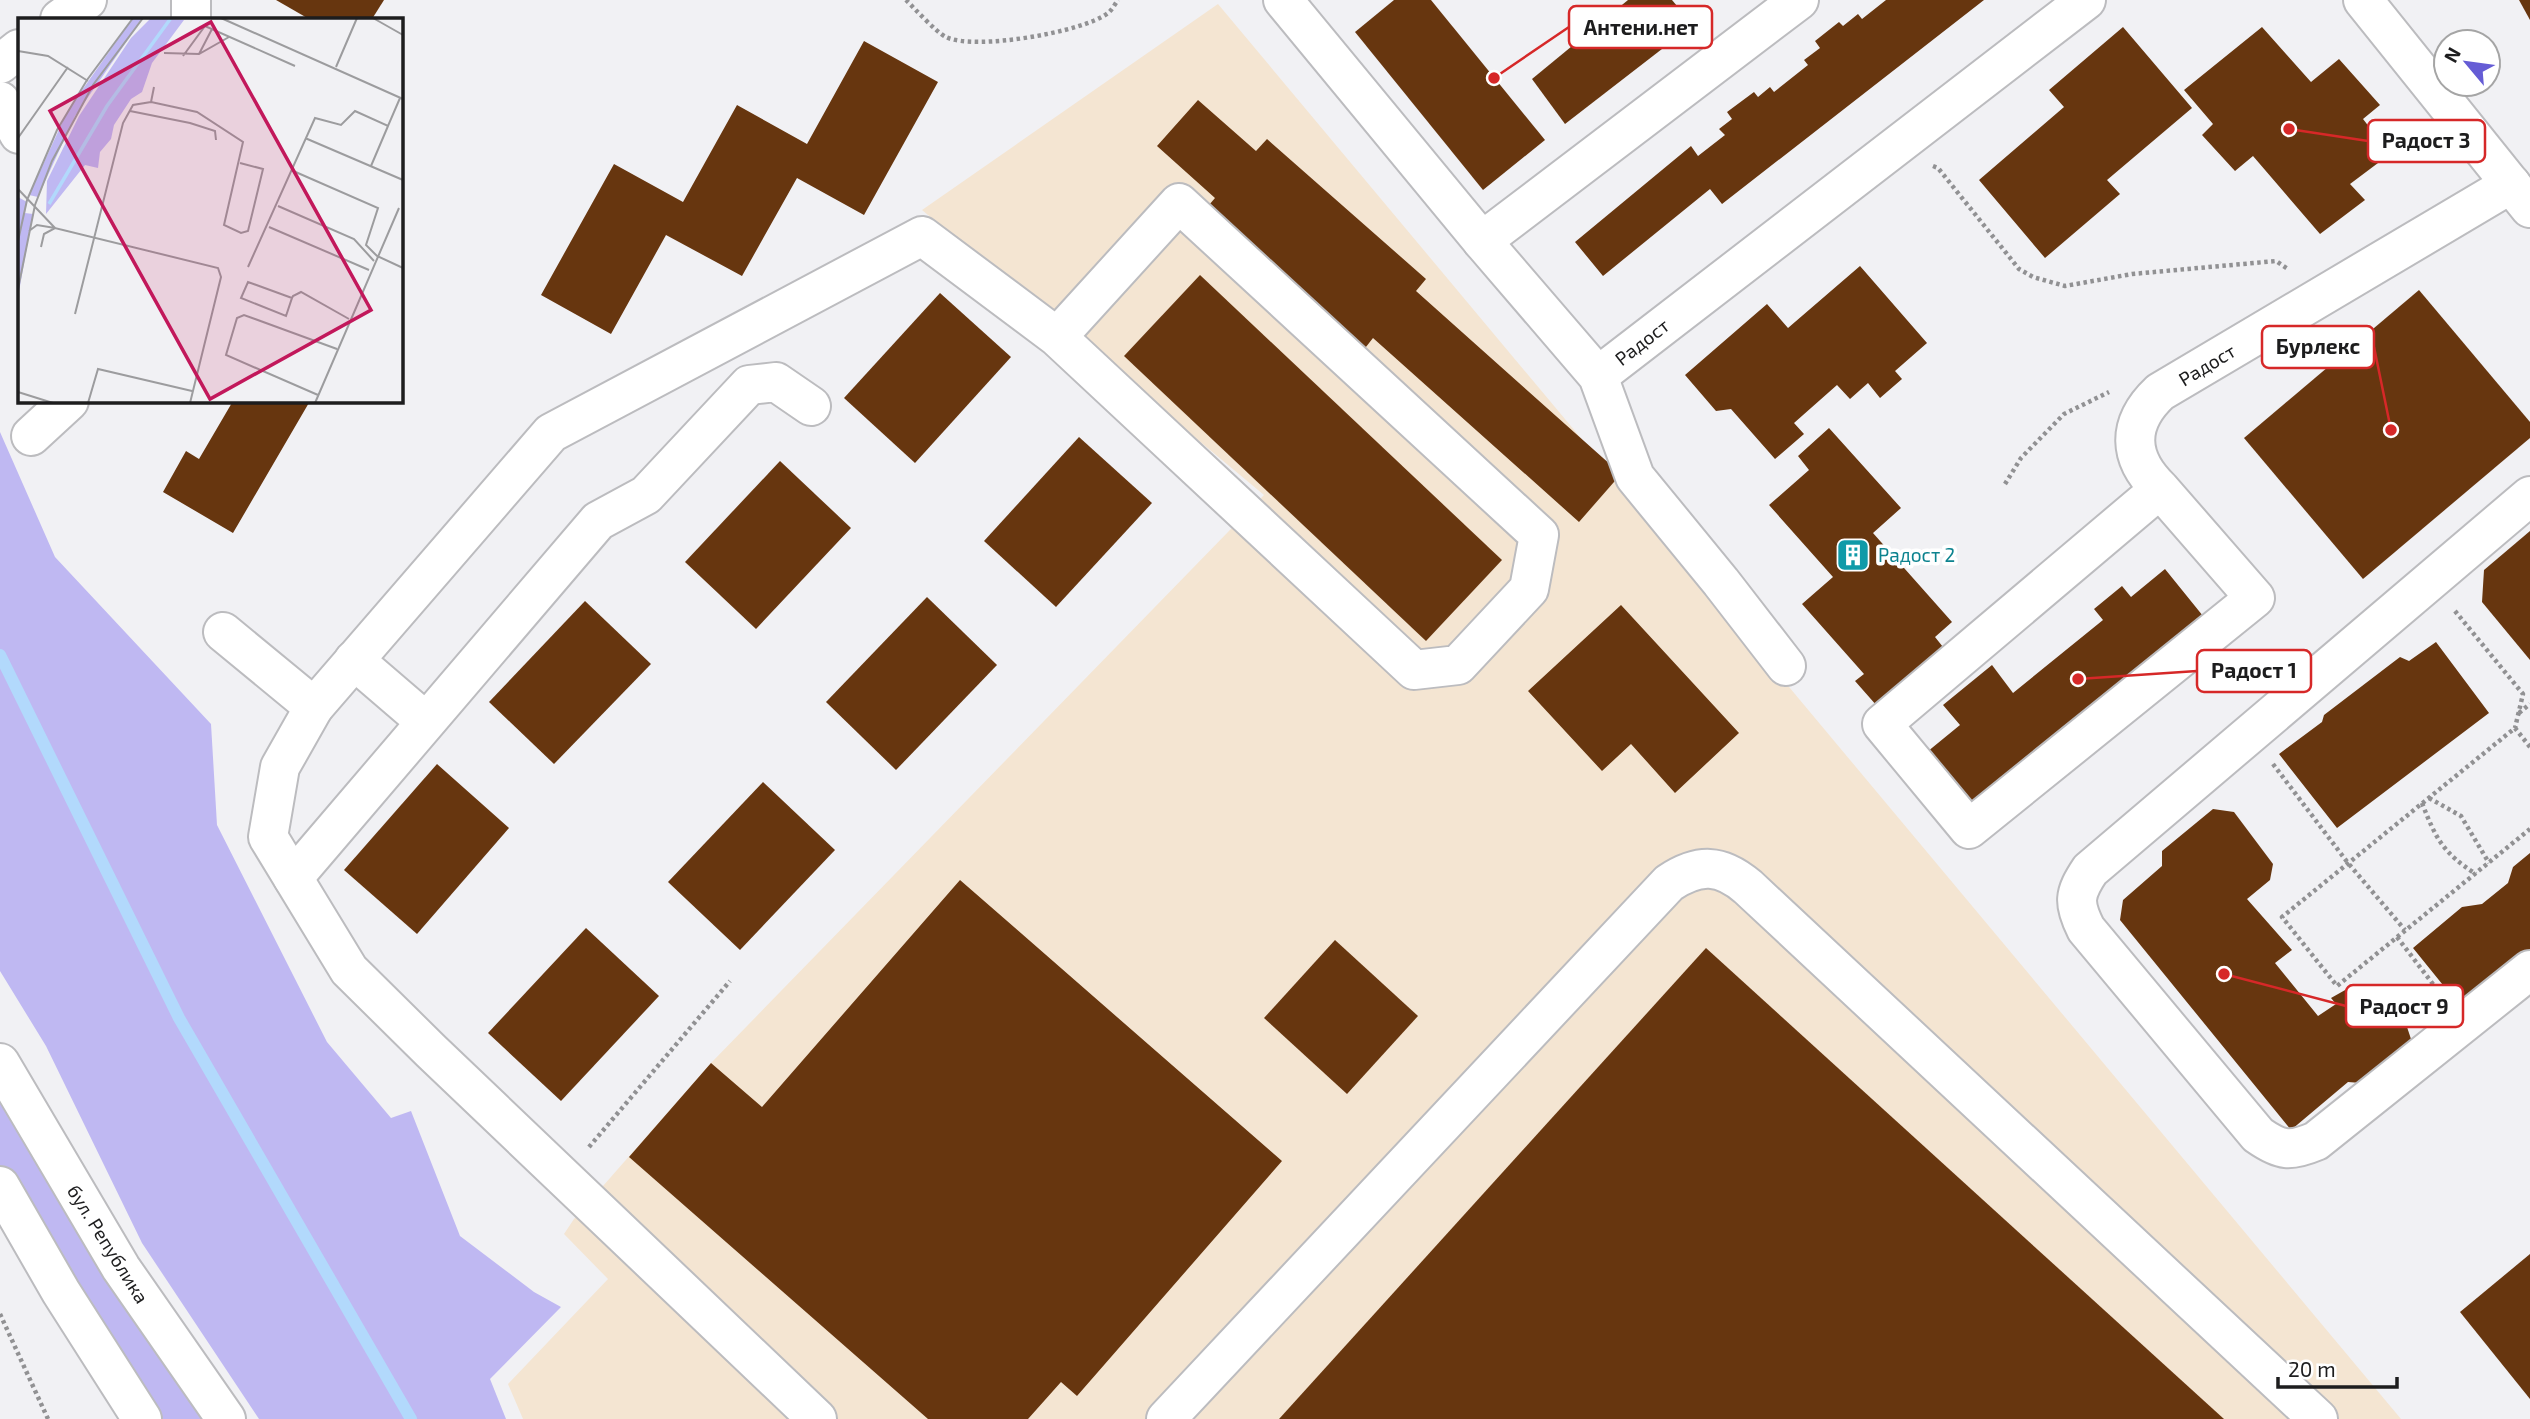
<svg xmlns="http://www.w3.org/2000/svg" width="2530" height="1419" font-family="'Exo 2',sans-serif">
<rect width="100%" height="100%" fill="#f1f1f4"/>
<polygon fill="#f4e5d2" points="1218,4 2401,1419 523,1419 508,1384 608,1279 564,1234 574,1219 711,1063 1264,495 922,210"/>
<g fill="#bfb8f2">
<polygon points="0,432 55,557 211,724 217,825 327,1042 391,1118 411,1111 460,1236 534,1292 561,1307 490,1379 506,1419 259,1419 142,1243 46,1046 0,971"/>
<polygon points="0,1062 228,1419 142,1419 0,1184"/>
</g>
<g fill="none" stroke-linecap="round" stroke-linejoin="round">
<polyline stroke="#b2d9fc" stroke-width="12" points="0,655 179,1018 411,1419"/>
</g>
<g fill="#67360f">
<polygon points="276,0 384,0 372,19 309,19"/>
<polygon points="1394,0 1431,0 1545,140 1483,190 1355,32"/>
<polygon points="1628,0 1672,0 1693,25 1565,124 1532,79"/>
<polygon points="1886,0 1984,0 1722,204 1710,189 1603,276 1575,242 1691,146 1698,156 1725,135 1719,129 1732,119 1727,112 1754,92 1758,97 1770,87 1774,92 1808,65 1804,60 1820,48 1815,41 1839,22 1843,26 1858,14 1862,19"/>
<polygon points="2519,0 2530,0 2530,20"/>
<polygon points="2123,27 2192,108 2107,180 2120,194 2045,258 1979,180 2064,107 2049,90"/>
<polygon points="2262,27 2311,82 2339,59 2380,105 2363,119 2390,154 2350,184 2365,200 2320,234 2253,156 2235,171 2202,135 2213,124 2184,90"/>
<polygon points="864,41 938,82 864,215 797,178 742,276 666,235 611,334 541,295 614,164 683,202 737,105 807,144"/>
<polygon points="1198,100 1256,151 1267,139 1426,279 1416,291 1621,474 1579,522 1373,338 1362,352 1203,212 1215,198 1157,146"/>
<polygon points="1860,266 1927,343 1895,371 1902,379 1880,398 1868,383 1850,399 1837,385 1794,423 1804,434 1775,459 1731,409 1716,411 1685,375 1767,304 1788,328"/>
<polygon points="1200,275 1502,560 1426,641 1124,356"/>
<polygon points="2419,290 2530,422 2530,438 2363,579 2244,438"/>
<polygon points="940,293 1011,357 915,463 844,398"/>
<polygon points="233,401 310,401 233,533 163,492 186,451 199,459"/>
<polygon points="1829,428 1901,508 1873,533 1952,622 1935,637 1943,647 1877,706 1855,681 1864,674 1802,604 1833,577 1769,505 1809,470 1798,456"/>
<polygon points="1079,437 1152,503 1056,607 984,541"/>
<polygon points="780,461 851,528 756,629 685,562"/>
<polygon points="2530,531 2530,660 2482,602 2484,570"/>
<polygon points="2165,569 2203,616 1970,805 1927,752 1960,725 1943,705 1992,665 2013,693 2103,620 2094,609 2122,586 2131,597"/>
<polygon points="927,597 997,665 896,770 826,702"/>
<polygon points="585,601 651,664 554,764 489,702"/>
<polygon points="1621,605 1739,733 1675,793 1631,744 1602,771 1528,691"/>
<polygon points="2436,642 2489,713 2337,828 2279,754 2322,722 2324,715 2400,657 2409,661"/>
<polygon points="437,764 509,828 417,934 344,870"/>
<polygon points="763,782 835,850 740,950 668,882"/>
<polygon points="2213,809 2234,812 2273,864 2270,880 2247,899 2292,950 2275,963 2318,1016 2336,1004 2331,998 2354,985 2377,989 2407,1027 2412,1042 2361,1083 2348,1082 2291,1130 2120,920 2123,900 2162,866 2162,851"/>
<polygon points="2530,853 2530,950 2473,998 2451,995 2413,948 2462,907 2482,904 2508,883 2513,867"/>
<polygon points="960,880 1282,1161 1077,1396 1061,1382 1028,1419 928,1419 629,1157 711,1063 762,1107"/>
<polygon points="586,928 659,996 561,1101 488,1033"/>
<polygon points="1335,940 1418,1016 1347,1094 1264,1018"/>
<polygon points="1706,948 2224,1419 1279,1419"/>
<polygon points="2530,1254 2530,1399 2460,1312"/>
</g>
<g fill="none" stroke-linecap="round" stroke-linejoin="round">
<defs>
<g id="minor">
<polyline points="191,0 191,19"/>
<polyline points="1283,0 1482,241 1598,376 1635,477 1721,582 1786,666"/>
<polyline points="2363,0 2530,208"/>
<polyline points="60,19 87,0"/>
<polyline points="0,64 19,49"/>
<polyline points="0,101 19,134"/>
<polyline points="1482,241 1799,0"/>
<polyline points="1598,376 2086,0"/>
<polyline points="31,436 69,401"/>
<path d="M2160,489L1882,724L1969,829L2255,598L2160,489C2128,458 2126,424 2160,392L2511,184"/>
<path d="M2530,496L2090,870C2074,894 2073,903 2086,929L2258,1135C2281,1151 2290,1152 2316,1141L2530,970"/>
<polyline points="223,632 314,707 551,433 922,236 1057,337 1414,670 1458,665 1529,589 1539,535 1179,203 1057,337"/>
<polyline points="354,660 425,721"/>
<polyline points="314,707 280,767 268,837 349,970 431,1051 817,1419"/>
<polyline points="293,878 598,521 646,495 749,385 776,382 811,406"/>
<polyline points="0,1063 121,1268 226,1419"/>
<polyline points="0,1186 61,1292 142,1419"/>
<path d="M1166,1419L1669,883C1699,863 1721,864 1748,887L2318,1419"/>
</g>
</defs>
<use href="#minor" stroke="#bcbcbf" stroke-width="42"/>
<g stroke="#919193" stroke-width="4.5" stroke-dasharray="3.5 3.5" stroke-linecap="butt">
<path d="M906,0C915,9 936,32 946,37C974,51 1084,32 1108,13C1112,10 1115,4 1118,0"/>
<polyline points="1933,166 1938,168 2019,269 2033,277 2065,286 2132,274 2276,261 2288,269"/>
<polyline points="2005,484 2021,458 2064,414 2109,392"/>
<polyline points="2455,611 2523,694 2515,728"/>
<polyline points="2519,713 2530,704"/>
<polyline points="2530,747 2515,728 2282,917 2337,986 2530,829"/>
<polyline points="2273,764 2348,863 2405,930"/>
<polyline points="2429,798 2461,816 2489,863"/>
<path d="M2422,803C2436,839 2443,853 2476,874"/>
<polyline points="2397,937 2439,992"/>
<polyline points="589,1147 730,981"/>
<polyline points="0,1314 48,1419"/>
</g>
<use href="#minor" stroke="#fff" stroke-width="38"/>
</g>
<defs>
<symbol id="building-square" viewBox="-11 -11 22 22"><rect x="-9" y="-9" width="18" height="18" rx="4" fill="#0f9aa8" stroke="#fff"/><path d="M-4-6H4V6H1V3H-1V6H-4ZM-2.5-4.3h1.7v1.8h-1.7ZM.8-4.3h1.7v1.8H.8ZM-2.5-1h1.7V.8h-1.7ZM.8-1h1.7V.8H.8Z" fill="#fff"/></symbol>
</defs>
<g fill-rule="evenodd">
<use href="#building-square" x="1834" y="536" width="38" height="38"/>
</g>
<g text-anchor="middle" stroke-width="7" stroke-linejoin="round" paint-order="stroke">
<g font-size="19" fill="#1d1d1e" stroke="#fff">
<text transform="translate(1642 342) rotate(-38)" y="7">Радост</text>
<text transform="translate(2207 365) rotate(-31)" y="7">Радост</text>
<text transform="translate(108 1244) rotate(58)" y="7">бул. Република</text>
</g>
<g font-size="19" fill="#0d838f" stroke="#fff" text-anchor="start">
<text x="1878" y="562">Радост 2</text>
</g>
</g>
<g transform="translate(18 18)">
<rect width="385" height="385" fill="#f1f1f4"/>
<path d="M115,0H125L57,98L20,179L11,177L50,92ZM133,0L166,2L134,45L124,74L113,81L96,107L93,121L82,134L80,150L67,147L28,196L29,163L61,98L113,20ZM0,179L9,184L7,195L15,196L0,279Z" fill="#bfb8f2"/>
<path fill="none" stroke="#b2d9fc" stroke-width="3.5" d="M31,186L89,88L153,0"/>
<path fill="none" stroke="#9c9c9e" stroke-width="2" d="M203,0L385,81M355,0L385,17M0,33L30,38L70,63M146,35L181,36L211,19M181,36L194,11M165,38L187,8L277,48M318,49L339,0M136,69L133,84L179,94L225,124L206,207L223,215L230,213L245,151L222,145M112,93L172,105L197,113L198,122M0,120L50,49M287,120L385,162M353,148L370,108M273,152L360,190L348,227L359,238L385,250M0,171L37,210M260,188L336,221L356,243M251,209L351,252M11,213L19,207L37,210M0,223L9,182L39,112L69,62L115,0M23,229L26,216L37,210L200,250L203,259L172,385M230,249L297,100L323,107L337,93L370,108L382,80M0,271L17,187L34,143L75,67L125,0M274,280L230,264L223,280L268,298L274,280L275,278L283,274L331,301M57,296L105,105L115,87L133,84M0,374L35,385M300,377L208,337L219,300L226,297L319,331M70,385L80,351L174,373M297,385L381,190"/>
<path fill="#c2185b" fill-opacity="0.15" stroke="#c2185b" stroke-width="3.5" d="M193,4L353,292L192,381L32,93Z"/>
<rect width="385" height="385" fill="none" stroke="#1d1d1e" stroke-width="3.5"/>
</g>
<path fill="none" stroke="#d62828" stroke-width="2.5" d="M1494 78L1569 27M2289 129L2368 141M2391 430L2374 347M2078 679L2197 671M2224 974L2346 1006"/>
<g fill="#d62828" stroke="#fff" stroke-width="2.5">
<circle cx="1494" cy="78" r="7"/>
<circle cx="2289" cy="129" r="7"/>
<circle cx="2391" cy="430" r="7"/>
<circle cx="2078" cy="679" r="7"/>
<circle cx="2224" cy="974" r="7"/>
</g>
<g fill="#fff" stroke="#d62828" stroke-width="2.5">
<rect x="1569" y="6" width="143" height="42" rx="7"/>
<rect x="2368" y="120" width="117" height="42" rx="7"/>
<rect x="2262" y="326" width="112" height="42" rx="7"/>
<rect x="2197" y="650" width="114" height="42" rx="7"/>
<rect x="2346" y="985" width="117" height="42" rx="7"/>
</g>
<g font-size="21" text-anchor="middle" font-weight="bold" fill="#1d1d1e">
<text x="1641" y="35">Антени.нет</text>
<text x="2426" y="148">Радост 3</text>
<text x="2318" y="354">Бурлекс</text>
<text x="2254" y="678">Радост 1</text>
<text x="2404" y="1014">Радост 9</text>
</g>
<g transform="translate(2467 63) rotate(299)"><circle r="33" fill="#ffffff" stroke="#a5a5a5" stroke-width="2"/>
<path d="M0-5L12 26L0 18L-12 26Z" fill="#655cd5"/>
<text y="-10" font-size="19" font-weight="bold" text-anchor="middle" fill="#1d1d1e">N</text>
</g>
<path d="M2278 1377v10h119v-10" fill="none" stroke="#1d1d1e" stroke-width="3.5"/>
<text x="2288" y="1377" font-size="21" fill="#1d1d1e" stroke="#ffffff" stroke-width="5" paint-order="stroke">20 m</text>
</svg>
